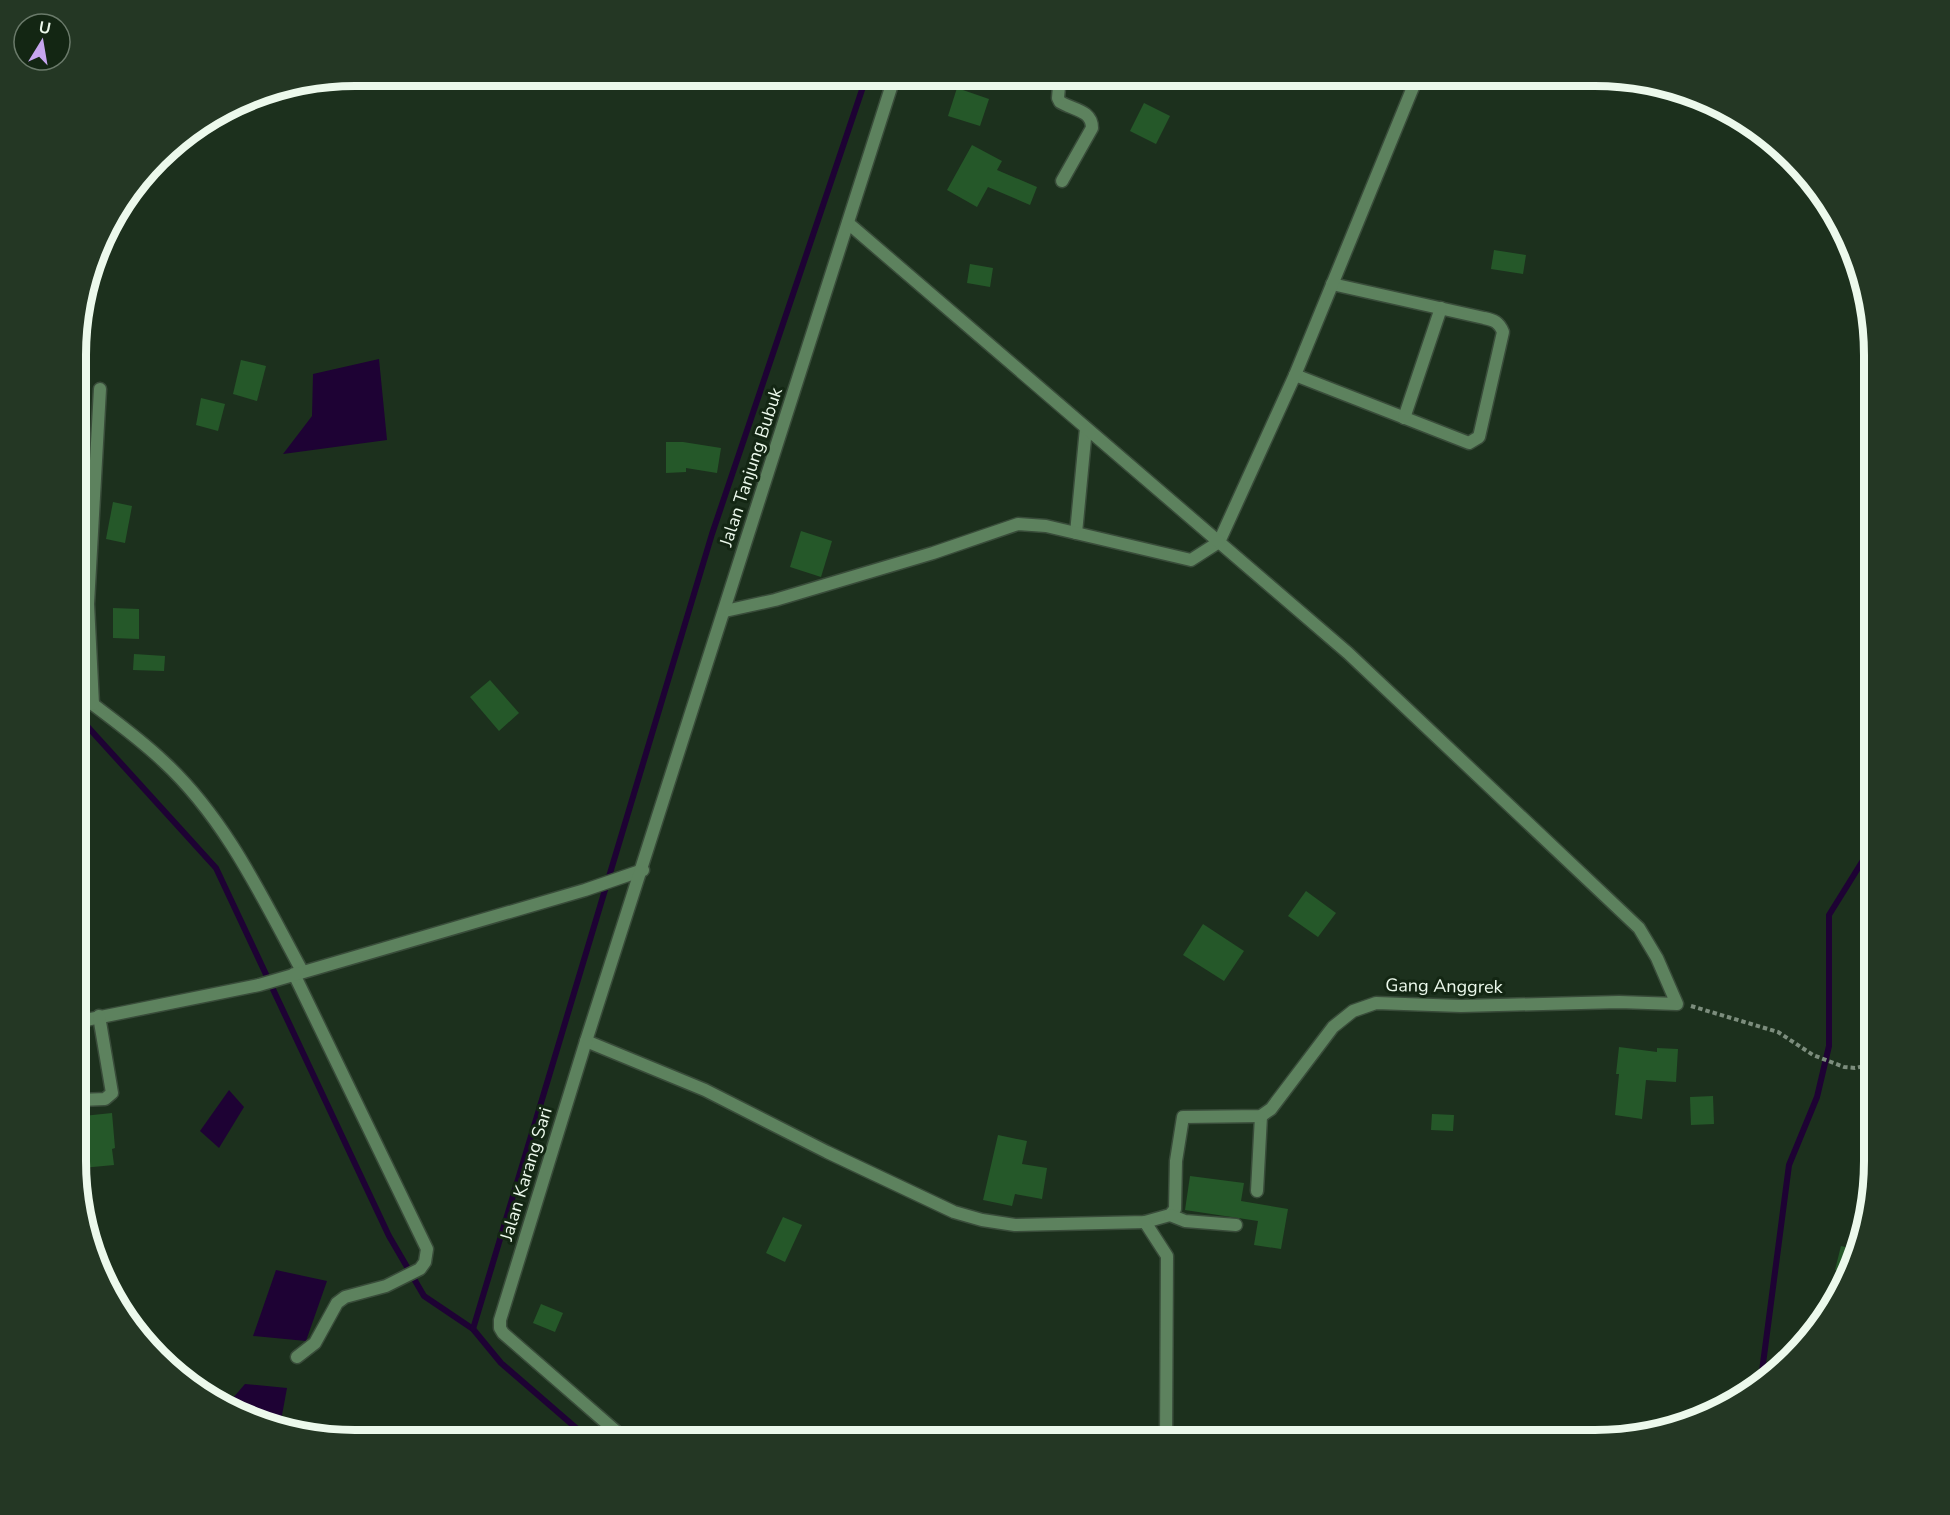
<svg xmlns="http://www.w3.org/2000/svg" width="1950" height="1515" font-family="'Nunito Sans',sans-serif">
<rect width="100%" height="100%" fill="#1c301d"/>
<g fill="#1e0234">
<polygon points="379,359 387,440 283,454 312,416 313,374"/>
<polygon points="229,1090 244,1107 219,1148 200,1131"/>
<polygon points="276,1270 327,1281 306,1341 253,1336"/>
<polygon points="245,1384 287,1388 280,1426 248,1419 226,1406"/>
</g>
<g fill="none" stroke-linecap="round" stroke-linejoin="round">
<g stroke="#1e0234" stroke-width="6">
<polyline points="77,715 216,868 389,1236 424,1296 473,1329 501,1363 590,1440"/>
<polyline points="473,1329 712,534 867,75"/>
<polyline points="1761,1379 1789,1165 1817,1097 1829,1046 1829,915 1875,841"/>
</g>
</g>
<g fill="#255829">
<polygon points="957,88 989,99 980,126 948,116"/>
<polygon points="1144,103 1170,116 1156,144 1130,131"/>
<polygon points="972,145 1002,161 997,170 1037,187 1030,205 988,187 977,207 947,190"/>
<polygon points="1494,250 1526,255 1523,274 1491,269"/>
<polygon points="970,264 993,268 990,287 967,283"/>
<polygon points="241,360 266,366 257,401 233,394"/>
<polygon points="201,398 225,404 218,431 196,425"/>
<polygon points="666,442 683,442 721,448 717,473 686,468 686,472 666,473"/>
<polygon points="113,502 132,506 125,543 106,539"/>
<polygon points="801,531 832,541 821,577 790,567"/>
<polygon points="113,608 139,609 139,639 113,638"/>
<polygon points="134,654 165,656 164,671 133,670"/>
<polygon points="490,680 519,713 499,731 470,697"/>
<polygon points="1306,891 1336,913 1318,937 1288,916"/>
<polygon points="1203,924 1244,951 1224,981 1183,955"/>
<polygon points="1619,1047 1657,1052 1657,1048 1678,1049 1676,1082 1646,1080 1642,1119 1615,1115 1619,1074 1616,1074"/>
<polygon points="1713,1096 1714,1124 1691,1125 1690,1097"/>
<polygon points="112,1113 115,1148 112,1149 114,1165 82,1168 80,1144 86,1143 83,1116"/>
<polygon points="1432,1114 1454,1115 1453,1131 1431,1130"/>
<polygon points="998,1135 1027,1141 1022,1164 1047,1168 1042,1199 1015,1194 1012,1206 983,1200"/>
<polygon points="1190,1176 1244,1183 1241,1201 1288,1209 1281,1249 1254,1245 1258,1221 1185,1210"/>
<polygon points="783,1217 802,1225 785,1262 766,1253"/>
<polygon points="1841,1246 1858,1250 1854,1268 1850,1274 1835,1270"/>
<polygon points="541,1304 563,1313 555,1332 533,1323"/>
</g>
<g fill="none" stroke-linecap="round" stroke-linejoin="round">
<defs>
<polyline id="lane" points="1257,1191 1261,1116"/>
<g id="street">
<path d="M1060,75L1058,98L1060,102C1073,110 1092,110 1092,128L1062,181"/>
<path d="M1295,375L1469,443L1479,437L1503,332C1499,322 1494,320 1484,318L1332,284"/>
<polyline points="1404,418 1441,308"/>
<polyline points="1076,533 1086,428"/>
<polyline points="725,611 775,600 933,553 1018,524 1046,526 1191,560 1219,542 1295,375 1418,75"/>
<path d="M77,692C105,714 137,736 163,761C226,819 262,897 302,971"/>
<polyline points="93,704 88,604 100,389"/>
<polyline points="294,974 427,1249 425,1262 420,1269 386,1286 345,1297 337,1303 315,1343 297,1357"/>
<polyline points="76,1022 259,985 585,890 643,870"/>
<polyline points="586,1041 705,1090 827,1152 954,1212 982,1220 1015,1225 1145,1222 1170,1215 1175,1209 1176,1161 1183,1117 1261,1116 1271,1109 1333,1027 1353,1011 1376,1003 1461,1006 1619,1002 1677,1004 1657,958 1639,928 1348,653 848,223"/>
<polyline points="80,1100 105,1099 112,1093 99,1016"/>
<polyline points="1170,1215 1185,1221 1236,1225"/>
<polyline points="1145,1222 1167,1256 1166,1440"/>
<polyline points="626,1440 503,1333 500,1328 500,1320 586,1041 895,75"/>
</g>
</defs>
<use href="#lane" stroke="#394c3a" stroke-width="15"/>
<use href="#street" stroke="#394c3a" stroke-width="15"/>
<polyline stroke="#7c8d7d" stroke-width="4" stroke-dasharray="4.5 3" stroke-linecap="butt" points="1691,1006 1778,1032 1813,1055 1844,1067 1855,1068 1874,1064"/>
<use href="#lane" stroke="#5d825e" stroke-width="12"/>
<use href="#street" stroke="#5d825e" stroke-width="12"/>
</g>
<g text-anchor="middle" stroke-width="6" stroke-linejoin="round" paint-order="stroke">
<g font-size="18" fill="#ecf9ec" stroke="#132613">
<text transform="translate(751 467) rotate(-72)" y="6">Jalan Tanjung Bubuk</text>
<text transform="translate(1444 986) rotate(1)" y="6">Gang Anggrek</text>
<text transform="translate(526 1174) rotate(-73)" y="6">Jalan Karang Sari</text>
</g>
</g>
<path d="M0 0H1950V1515H0ZM355 86H1595A269 269 0 0 1 1864 355V1161A269 269 0 0 1 1595 1430H355A269 269 0 0 1 86 1161V355A269 269 0 0 1 355 86Z" fill="#243724" fill-rule="evenodd"/>
<path fill="none" stroke="#ecf9ec" stroke-width="8" d="M355 86H1595A269 269 0 0 1 1864 355V1161A269 269 0 0 1 1595 1430H355A269 269 0 0 1 86 1161V355A269 269 0 0 1 355 86Z"/>
<g transform="translate(42 42) rotate(11)"><circle r="28" fill="#132613" stroke="#6a7a6a" stroke-width="1.5"/>
<path d="M0-4.5L10 22L0 15L-10 22Z" fill="#c7a6ef"/>
<text y="-9" font-size="16" font-weight="bold" text-anchor="middle" fill="#ecf9ec">U</text>
</g>
</svg>
